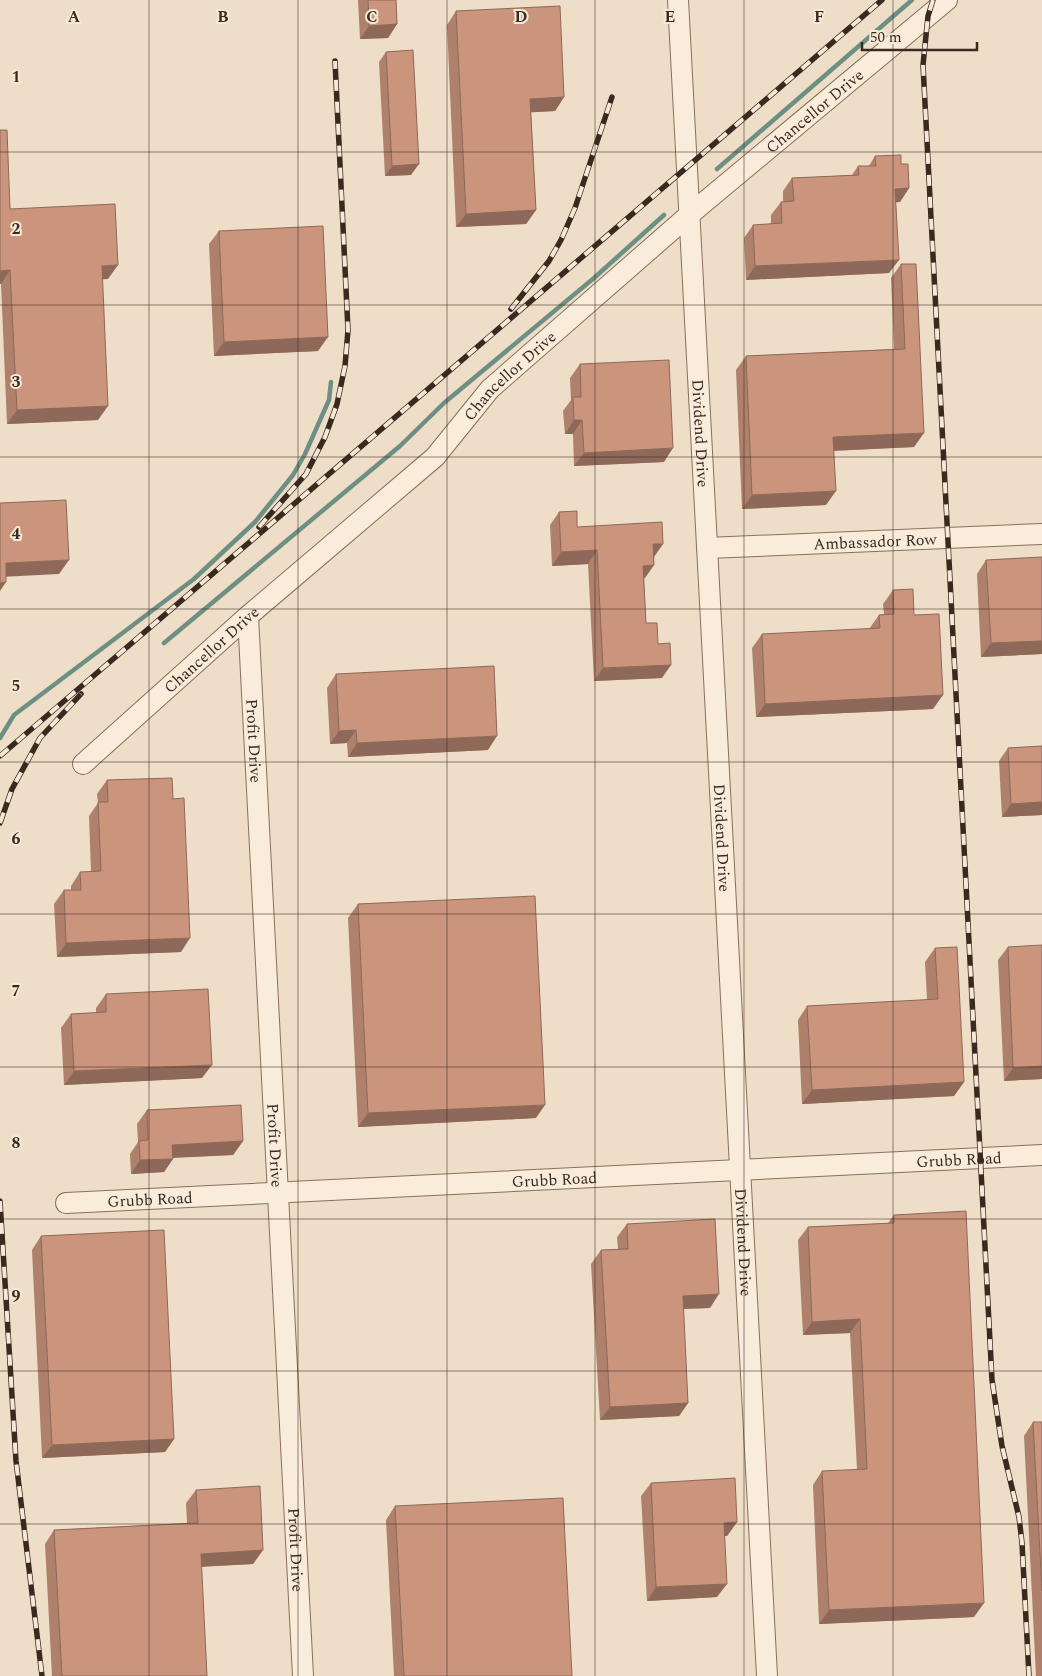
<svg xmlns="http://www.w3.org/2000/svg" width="1042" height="1676" font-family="Spectral,serif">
<rect width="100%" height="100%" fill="#eedec7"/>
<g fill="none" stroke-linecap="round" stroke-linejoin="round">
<g stroke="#6e9084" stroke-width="4.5">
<polyline points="717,169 912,0"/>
<polyline points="164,643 400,446 444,403 594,278 664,215"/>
<polyline points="0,738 14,715 194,579 255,522 293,475 305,454 329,400 331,382"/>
</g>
<defs>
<g id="minor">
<path id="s1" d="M678,0L767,1676"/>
<path id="s2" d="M707,548L1042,534"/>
<path id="s3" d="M248,616L303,1676"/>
<path id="s4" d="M83,764L248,616L435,457L490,389L689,215L947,0"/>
<path id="s5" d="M66,1203L1042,1155"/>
</g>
</defs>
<use href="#minor" stroke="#896f5c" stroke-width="22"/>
<use href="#minor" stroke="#f9ecda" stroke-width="20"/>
<defs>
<g id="rail">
<polyline points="933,0 928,16 923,65 992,1380 1002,1446 1019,1517 1022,1543 1029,1676"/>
<polyline points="511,309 549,261 561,240 575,208 612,97"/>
<polyline points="259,527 306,474 325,437 337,404 345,366 348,330 335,61"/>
<polyline points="0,756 882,0"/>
<polyline points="0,823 12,789 40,738 81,694"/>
<polyline points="0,1201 16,1461 42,1676"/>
</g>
</defs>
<use href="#rail" stroke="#3a2920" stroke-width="5.5"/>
<use href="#rail" stroke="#f5e9d6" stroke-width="4" stroke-dasharray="11" stroke-linecap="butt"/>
</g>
<g fill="#af806c">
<polygon points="358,0 396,0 397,24 388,38 360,39"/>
<polygon points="456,11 564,97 555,111 531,112 536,210 526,224 456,227 447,25"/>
<polygon points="386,52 411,175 385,176 379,62"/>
<polygon points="0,130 10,209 108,279 102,279 98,420 7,424 1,284 0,284"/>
<polygon points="875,156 901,164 909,188 900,202 896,202 889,273 746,280 744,238 753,225 771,224 771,215 781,202 783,202 783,191 792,178 852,175 858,166 869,166"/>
<polygon points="219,231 318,351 214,356 209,244"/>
<polygon points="901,264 914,447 834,451 826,505 742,509 736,370 746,356 894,349 891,278"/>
<polygon points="580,364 664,462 574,466 573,434 565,434 563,411 571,400 570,378"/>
<polygon points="559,512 577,527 654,557 654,565 644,578 646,623 658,644 662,678 594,681 588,564 552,566 550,525"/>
<polygon points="1042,557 1042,654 981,657 977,574 986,560"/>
<polygon points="893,590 914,615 933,709 756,717 752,648 762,634 869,629 879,615 884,614 883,604"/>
<polygon points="336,674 488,750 348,757 347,743 330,744 327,688"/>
<polygon points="1042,746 1042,815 1002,817 999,761 1008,748"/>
<polygon points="107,780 181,952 57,957 54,904 64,890 71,890 71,886 80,872 91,872 89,816 98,803 97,794"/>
<polygon points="358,904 536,1118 358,1127 348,918"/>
<polygon points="1008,947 1042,1079 1004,1081 998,960"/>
<polygon points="935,948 964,1082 954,1096 802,1104 798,1020 807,1006 927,1000 925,962"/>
<polygon points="106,994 202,1078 64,1085 61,1028 71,1014 96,1013 96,1008"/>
<polygon points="147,1110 243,1141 233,1155 173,1158 164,1172 131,1174 130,1154 138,1142 137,1124"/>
<polygon points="894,1215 974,1617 819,1624 813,1485 822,1471 857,1470 850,1333 803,1335 798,1240 808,1227 888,1223"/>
<polygon points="627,1224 710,1308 683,1309 688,1403 679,1416 600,1420 591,1264 601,1250 618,1249 617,1237"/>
<polygon points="41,1236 174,1439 165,1452 42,1458 32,1250"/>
<polygon points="1033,1422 1042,1422 1042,1676 1036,1676 1024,1436"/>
<polygon points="651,1483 737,1522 727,1536 725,1536 717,1597 647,1601 641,1496"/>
<polygon points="196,1490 263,1550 253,1564 201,1567 207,1676 52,1676 45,1544 54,1530 187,1523 186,1503"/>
<polygon points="395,1506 572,1676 394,1676 386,1520"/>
</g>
<g fill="#8e6858">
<polygon points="397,24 388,38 360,39 369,26"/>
<polygon points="564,97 555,111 520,113 530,99"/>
<polygon points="419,164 411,175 385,176 392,166"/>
<polygon points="909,188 900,202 886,203 895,189"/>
<polygon points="536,210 526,224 456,227 466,214"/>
<polygon points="899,260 889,273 746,280 755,266"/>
<polygon points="118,265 108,279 92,280 102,266"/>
<polygon points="10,270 1,284 0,284 0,271"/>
<polygon points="328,337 318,351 214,356 224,342"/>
<polygon points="108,406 98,420 7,424 17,410"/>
<polygon points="574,420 582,420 573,434 565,434"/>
<polygon points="924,433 914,447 824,451 833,437"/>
<polygon points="673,448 664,462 574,466 584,453"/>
<polygon points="836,491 826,505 742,509 752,495"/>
<polygon points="653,544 663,544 654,557 644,558"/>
<polygon points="597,550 588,564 552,566 561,552"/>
<polygon points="69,560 59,574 0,577 6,563"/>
<polygon points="654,565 645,578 634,579 643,566"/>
<polygon points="6,582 0,591 0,583"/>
<polygon points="1042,641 1042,654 981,657 991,643"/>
<polygon points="671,665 662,678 594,681 603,668"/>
<polygon points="943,695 933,709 756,717 765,704"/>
<polygon points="356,730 347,743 330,744 339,731"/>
<polygon points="497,736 488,750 348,757 357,743"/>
<polygon points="1042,802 1042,815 1002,817 1011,804"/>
<polygon points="190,938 181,952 57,957 66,943"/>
<polygon points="212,1065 202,1078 64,1085 74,1071"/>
<polygon points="1042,1066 1042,1079 1004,1081 1013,1068"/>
<polygon points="964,1082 954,1096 802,1104 812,1090"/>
<polygon points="545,1105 536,1118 358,1127 368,1113"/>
<polygon points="243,1141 233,1155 163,1158 172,1145"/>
<polygon points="173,1159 164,1172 131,1174 140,1160"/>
<polygon points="719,1294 710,1308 673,1309 683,1296"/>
<polygon points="860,1319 850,1333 803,1335 812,1322"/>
<polygon points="688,1403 679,1416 600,1420 610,1407"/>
<polygon points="174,1439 165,1452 42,1458 52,1445"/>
<polygon points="737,1522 727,1536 714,1537 724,1523"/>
<polygon points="263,1550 253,1564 191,1567 201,1554"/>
<polygon points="727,1584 717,1597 647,1601 656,1587"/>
<polygon points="984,1603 974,1617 819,1624 829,1610"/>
</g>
<g fill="#cb957d" stroke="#8e6858">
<polygon points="368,0 396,0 397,24 369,26"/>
<polygon points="560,6 564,97 530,99 536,210 466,214 456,11"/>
<polygon points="413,50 419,164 392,166 386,52"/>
<polygon points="0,130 7,130 10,209 115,204 118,265 102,266 108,406 17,410 10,270 0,271"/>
<polygon points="901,155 901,164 908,164 909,188 895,189 899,260 755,266 753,225 782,223 781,202 794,201 792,178 859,175 858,166 876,166 875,156"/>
<polygon points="323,226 328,337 224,342 219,231"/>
<polygon points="901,264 916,264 924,433 833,437 836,491 752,495 746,356 905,349"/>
<polygon points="669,360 673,448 584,453 582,420 574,420 573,397 581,397 580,364"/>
<polygon points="66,500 69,560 6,563 6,582 0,583 0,503"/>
<polygon points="577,511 577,527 662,522 663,544 653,544 654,565 643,566 646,623 657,623 658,644 670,643 671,665 603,668 597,550 561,552 559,512"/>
<polygon points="1042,557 1042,641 991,643 986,560"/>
<polygon points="913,589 914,615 939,614 943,695 765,704 762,634 880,628 879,615 894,614 893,590"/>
<polygon points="494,666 497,736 357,743 356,730 339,731 336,674"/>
<polygon points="1042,746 1042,802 1011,804 1008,748"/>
<polygon points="172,778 173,799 184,798 190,938 66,943 64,890 81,890 80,872 101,871 98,802 108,802 107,780"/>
<polygon points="535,896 545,1105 368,1113 358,904"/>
<polygon points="1042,945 1042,1066 1013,1068 1008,947"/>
<polygon points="957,947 964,1082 812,1090 807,1006 938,999 935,948"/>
<polygon points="208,989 212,1065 74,1071 71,1014 106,1012 106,994"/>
<polygon points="241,1105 243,1141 172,1145 173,1159 140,1160 139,1141 148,1140 147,1110"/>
<polygon points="966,1211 984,1603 829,1610 822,1471 867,1469 860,1319 812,1322 808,1227 894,1223 894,1215"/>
<polygon points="715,1219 719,1294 683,1296 688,1403 610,1407 601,1250 628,1249 627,1224"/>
<polygon points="164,1230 174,1439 52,1445 41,1236"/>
<polygon points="1033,1422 1042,1422 1042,1591"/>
<polygon points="735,1478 737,1522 724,1523 727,1584 656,1587 651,1483"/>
<polygon points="260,1486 263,1550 201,1554 207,1676 62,1676 54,1530 198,1523 196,1490"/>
<polygon points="563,1498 572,1676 404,1676 395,1506"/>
</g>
<path fill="none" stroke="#3a2920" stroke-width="1" stroke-opacity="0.55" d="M149,0V1676M298,0V1676M447,0V1676M595,0V1676M744,0V1676M893,0V1676M0,152H1042M0,305H1042M0,457H1042M0,609H1042M0,762H1042M0,914H1042M0,1067H1042M0,1219H1042M0,1371H1042M0,1524H1042"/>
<g text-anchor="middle" stroke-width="4" stroke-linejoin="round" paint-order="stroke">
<g font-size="16" fill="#3a2920" stroke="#f5e9d6">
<text dy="6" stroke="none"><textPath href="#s4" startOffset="982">Chancellor Drive</textPath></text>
<text dy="6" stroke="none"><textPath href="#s4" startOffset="578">Chancellor Drive</textPath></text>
<text dy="6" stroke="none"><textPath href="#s1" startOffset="434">Dividend Drive</textPath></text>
<text dy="6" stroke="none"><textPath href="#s2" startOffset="168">Ambassador Row</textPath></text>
<text dy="6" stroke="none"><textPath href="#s4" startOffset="172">Chancellor Drive</textPath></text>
<text dy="6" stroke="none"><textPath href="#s3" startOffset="125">Profit Drive</textPath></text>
<text dy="6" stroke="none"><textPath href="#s1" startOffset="839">Dividend Drive</textPath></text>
<text dy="6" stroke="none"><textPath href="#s3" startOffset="530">Profit Drive</textPath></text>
<text dy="6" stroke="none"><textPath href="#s5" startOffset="894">Grubb Road</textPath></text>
<text dy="6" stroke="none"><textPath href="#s5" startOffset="489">Grubb Road</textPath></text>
<text dy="6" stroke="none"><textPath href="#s5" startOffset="84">Grubb Road</textPath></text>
<text dy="6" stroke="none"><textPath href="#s1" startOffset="1244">Dividend Drive</textPath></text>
<text dy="6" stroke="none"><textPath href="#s3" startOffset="935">Profit Drive</textPath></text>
</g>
</g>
<g font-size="16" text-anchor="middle" font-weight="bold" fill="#3a2920" stroke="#f5e9d6" stroke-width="4" stroke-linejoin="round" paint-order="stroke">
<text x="74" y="22">A</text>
<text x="223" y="22">B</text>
<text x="372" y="22">C</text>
<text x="521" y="22">D</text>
<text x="670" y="22">E</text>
<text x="819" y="22">F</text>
<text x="16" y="82">1</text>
<text x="16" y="234">2</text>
<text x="16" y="387">3</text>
<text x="16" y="539">4</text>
<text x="16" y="691">5</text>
<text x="16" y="844">6</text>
<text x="16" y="996">7</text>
<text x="16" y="1148">8</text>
<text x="16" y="1301">9</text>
</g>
<path d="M862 42v8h115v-8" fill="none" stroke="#3a2920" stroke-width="2.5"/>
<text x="870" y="42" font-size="15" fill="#3a2920" stroke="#f5e9d6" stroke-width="4" paint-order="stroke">50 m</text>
</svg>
